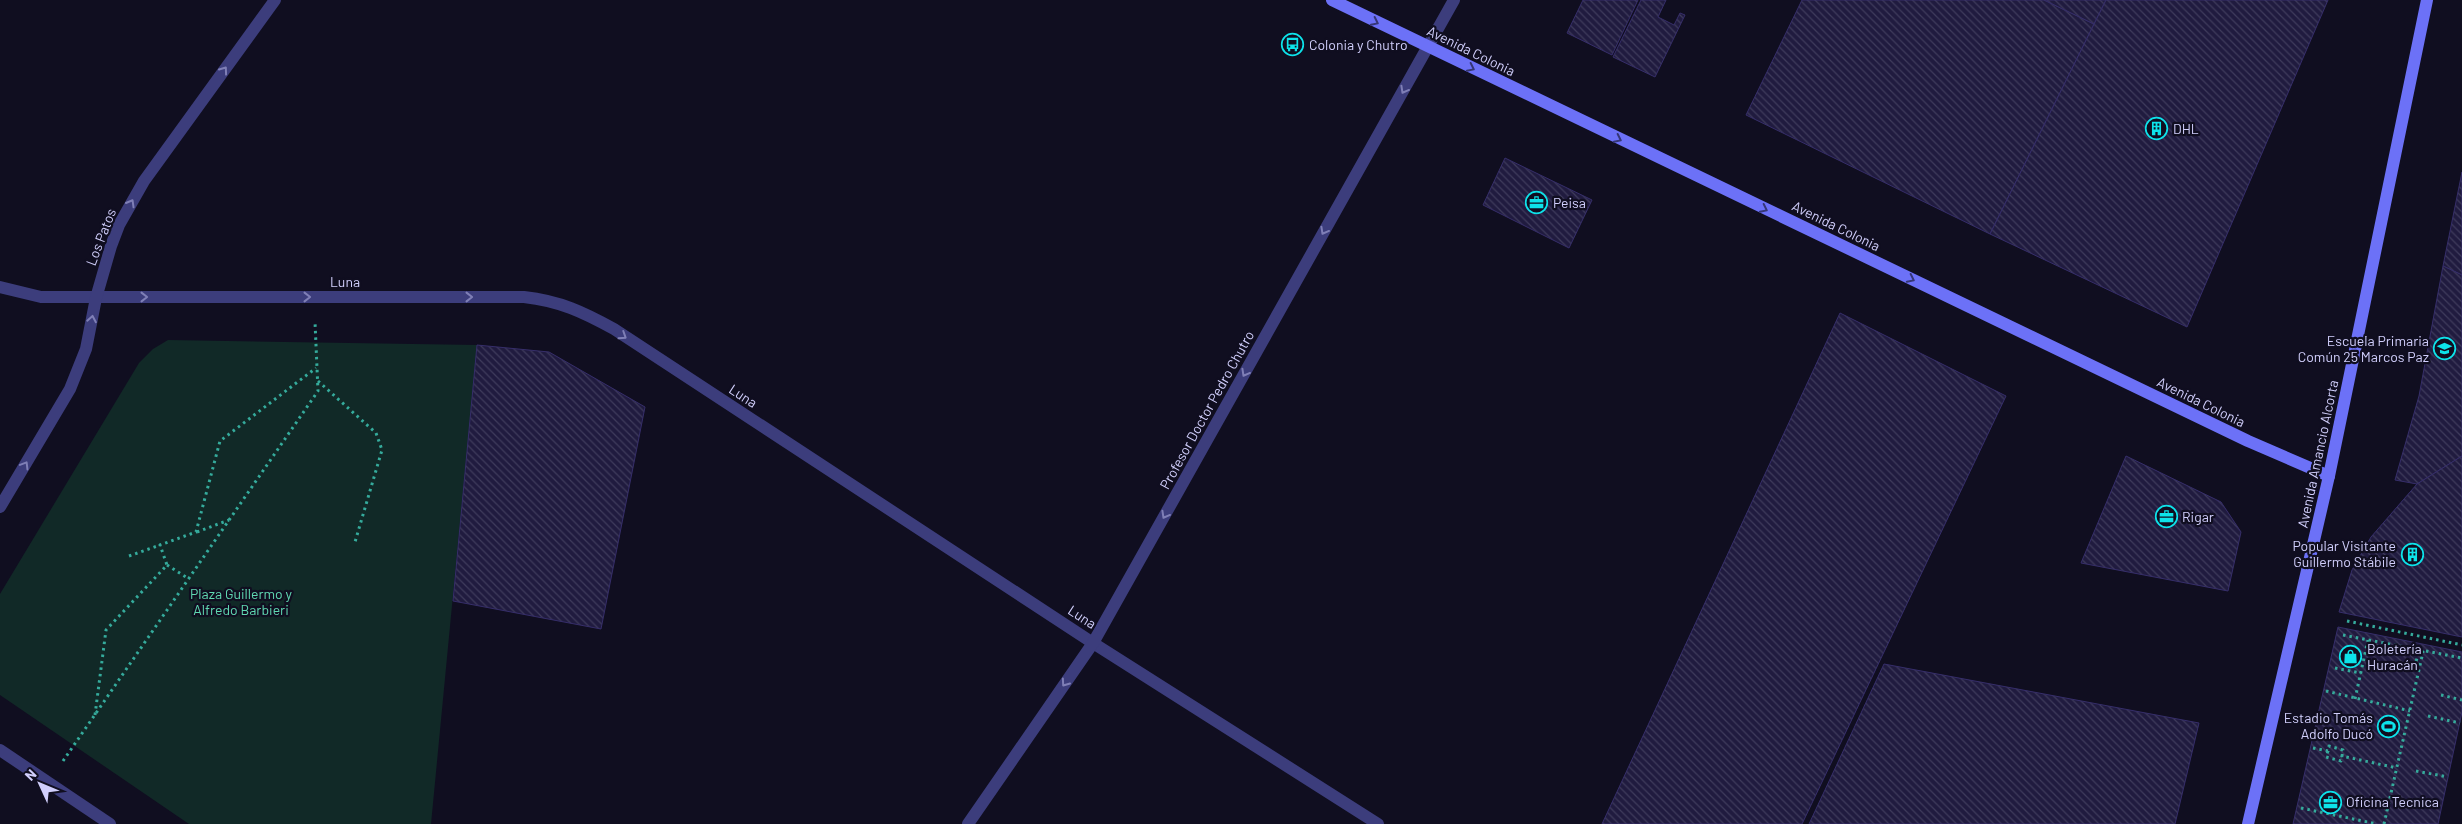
<svg xmlns="http://www.w3.org/2000/svg" width="2462" height="824" font-family="Barlow,sans-serif">
<defs>
<pattern id="building-back-hatch" width="6" height="6" patternUnits="userSpaceOnUse" patternTransform="scale(1.25)"><rect width="6" height="6" fill="#201b3f"/><path d="M-1 5l2 2M0 0l6 6M5-1l2 2" fill="none" stroke="#3f3b5c"/></pattern>
</defs>
<rect width="100%" height="100%" fill="#100e20"/>
<polygon fill="#112927" points="168,340 477,345 431,824 189,824 0,695 0,594 139,363 153,349"/>
<g fill="url(#building-back-hatch)" stroke="#362e6a">
<polygon points="1583,0 1638,0 1612,55 1567,33"/>
<polygon points="1641,0 1666,0 1658,17 1674,25 1680,13 1685,15 1655,77 1613,57"/>
<polygon points="1802,0 2044,0 2094,24 1990,234 1746,115"/>
<polygon points="2044,0 2106,0 2094,24"/>
<polygon points="2106,0 2328,0 2187,327 1990,234"/>
<polygon points="1505,158 1592,200 1569,248 1483,205"/>
<polygon points="2462,172 2462,275 2443,266"/>
<polygon points="2443,266 2462,275 2462,456 2417,484 2395,480 2419,396"/>
<polygon points="1840,313 2006,396 1802,824 1602,824"/>
<polygon points="477,345 549,352 645,407 601,629 453,601"/>
<polygon points="2126,456 2221,502 2241,532 2228,591 2081,563"/>
<polygon points="2462,456 2462,637 2339,612 2352,570 2371,537 2417,484"/>
<polygon points="2338,627 2462,652 2462,712 2438,824 2293,824"/>
<polygon points="1884,664 2199,723 2175,824 1809,824"/>
</g>
<g fill="none" stroke-linecap="round" stroke-linejoin="round">
<g stroke="#35ab9c" stroke-width="3" stroke-dasharray="2.5 4" stroke-linecap="butt">
<polyline points="318,381 376,433 382,450 355,542"/>
<polyline points="197,532 229,520"/>
<polyline points="129,556 160,545"/>
<polyline points="167,565 189,579"/>
<polyline points="2347,621 2462,645"/>
<polyline points="2343,635 2462,658"/>
<polyline points="2335,668 2361,673"/>
<polyline points="2326,691 2410,711"/>
<polyline points="2441,695 2462,700"/>
<polyline points="2355,699 2368,640"/>
<polyline points="95,715 106,630 167,565 160,545 196,532 220,441 316,368"/>
<polyline points="2428,716 2460,723"/>
<polyline points="2313,748 2328,751 2329,746 2343,750 2342,756 2397,768"/>
<polyline points="2328,751 2326,757 2341,761 2342,756"/>
<polyline points="63,761 318,391 315,322"/>
<polyline points="2416,771 2448,777"/>
<polyline points="2301,808 2377,824"/>
<polyline points="2384,824 2423,652 2419,651 2414,669"/>
</g>
<g stroke="#3c3d7c" stroke-width="12">
<path d="M0,287L41,297H524C560,301 583,312 614,329L1093,643L1378,824"/>
<polyline points="0,507 70,389 86,349 96,298 111,246 119,225 144,181 275,0"/>
<polyline points="0,750 110,824"/>
<polyline points="968,824 1093,643 1454,0"/>
</g>
<g stroke="#6c71f7" stroke-width="12">
<polyline points="1332,0 2248,441 2329,476"/>
<polyline points="2248,824 2329,476 2427,0"/>
</g>
</g>
<defs><path id="oneway-chevron" d="M-2-3.5L2.5 0L-2 3.5" fill="none" stroke-width="1.6" stroke-linecap="round" stroke-linejoin="round" transform="scale(1.25)"/></defs>
<g stroke="#353676">
<use href="#oneway-chevron" transform="translate(1375 22) rotate(26)"/>
<use href="#oneway-chevron" transform="translate(1471 68) rotate(26)"/>
<use href="#oneway-chevron" transform="translate(1618 139) rotate(26)"/>
<use href="#oneway-chevron" transform="translate(1764 209) rotate(26)"/>
<use href="#oneway-chevron" transform="translate(1911 279) rotate(26)"/>
</g>
<g stroke="#7f7fb6">
<use href="#oneway-chevron" transform="translate(224 70) rotate(-54)"/>
<use href="#oneway-chevron" transform="translate(1404 90) rotate(119)"/>
<use href="#oneway-chevron" transform="translate(131 203) rotate(-60)"/>
<use href="#oneway-chevron" transform="translate(1324 231) rotate(119)"/>
<use href="#oneway-chevron" transform="translate(144 297)"/>
<use href="#oneway-chevron" transform="translate(307 297)"/>
<use href="#oneway-chevron" transform="translate(469 297)"/>
<use href="#oneway-chevron" transform="translate(92 319) rotate(-80)"/>
<use href="#oneway-chevron" transform="translate(623 336) rotate(33)"/>
<use href="#oneway-chevron" transform="translate(1245 373) rotate(119)"/>
<use href="#oneway-chevron" transform="translate(25 465) rotate(-59)"/>
<use href="#oneway-chevron" transform="translate(1165 515) rotate(119)"/>
<use href="#oneway-chevron" transform="translate(1065 683) rotate(125)"/>
</g>
<defs>
<symbol id="bus-ring" viewBox="-11 -11 22 22"><circle r="9.5" fill="#100e20" stroke="#0de3ea" stroke-width="1.5"/><path d="M-5-6H5V4H4V6H2V4H-2V6H-4V4H-5ZM-3.5-4V0h7V-4ZM-3.5 1.2v1.5H-2V1.2ZM2 1.2v1.5H3.5V1.2Z" fill="#0de3ea"/></symbol>
<symbol id="building-ring" viewBox="-11 -11 22 22"><circle r="9.5" fill="#100e20" stroke="#0de3ea" stroke-width="1.5"/><path d="M-4-6H4V6H1V3H-1V6H-4ZM-2.5-4.3h1.7v1.8h-1.7ZM.8-4.3h1.7v1.8H.8ZM-2.5-1h1.7V.8h-1.7ZM.8-1h1.7V.8H.8Z" fill="#0de3ea"/></symbol>
<symbol id="office-ring" viewBox="-11 -11 22 22"><circle r="9.5" fill="#100e20" stroke="#0de3ea" stroke-width="1.5"/><path d="M-6-3h4V-5.5h4V-3h4V5H-6ZM-1-4.5V-3h2v-1.5ZM-6 0V1H6V0Z" fill="#0de3ea"/></symbol>
<symbol id="school-ring" viewBox="-11 -11 22 22"><circle r="9.5" fill="#100e20" stroke="#0de3ea" stroke-width="1.5"/><path d="M0-5L7-2L0 1L-7-2ZM-4 1L0 2.5L4 1V4Q0 6-4 4Z" fill="#0de3ea"/></symbol>
<symbol id="shop-ring" viewBox="-11 -11 22 22"><circle r="9.5" fill="#100e20" stroke="#0de3ea" stroke-width="1.5"/><path d="M-5-2.5h2.3a2.7 3.5 0 0 1 5.4 0H5L5.5 6h-11ZM-1.5-2.5h3a1.5 2.3 0 0 0-3 0Z" fill="#0de3ea"/></symbol>
<symbol id="stadium-ring" viewBox="-11 -11 22 22"><circle r="9.5" fill="#100e20" stroke="#0de3ea" stroke-width="1.5"/><path d="M0-5a6.5 5 0 1 0 0 10a6.5 5 0 1 0 0-10ZM-3.5-1.8h7v3.6h-7Z" fill="#0de3ea"/></symbol>
</defs>
<g fill-rule="evenodd">
<use href="#bus-ring" x="1280" y="32" width="25" height="25"/>
<use href="#building-ring" x="2144" y="116" width="25" height="25"/>
<use href="#office-ring" x="1524" y="190" width="25" height="25"/>
<use href="#school-ring" x="2432" y="336" width="25" height="25"/>
<use href="#office-ring" x="2154" y="504" width="25" height="25"/>
<use href="#building-ring" x="2400" y="542" width="25" height="25"/>
<use href="#shop-ring" x="2338" y="644" width="25" height="25"/>
<use href="#stadium-ring" x="2376" y="714" width="25" height="25"/>
<use href="#office-ring" x="2318" y="790" width="25" height="25"/>
</g>
<g text-anchor="middle" stroke-width="4.5" stroke-linejoin="round" paint-order="stroke">
<g font-size="14" fill="#d1cffc" stroke="#100e20" text-anchor="start">
<text x="1309" y="50">Colonia y Chutro</text>
<text x="2173" y="134">DHL</text>
<text x="1553" y="208">Peisa</text>
<text x="2429" y="346" text-anchor="end">Escuela Primaria<tspan x="2429" dy="16">Común 25 Marcos Paz</tspan></text>
<text x="2182" y="522">Rigar</text>
<text x="2396" y="551" text-anchor="end">Popular Visitante<tspan x="2396" dy="16">Guillermo Stábile</tspan></text>
<text x="2367" y="654">Boletería<tspan x="2367" dy="16">Huracán</tspan></text>
<text x="2373" y="723" text-anchor="end">Estadio Tomás<tspan x="2373" dy="16">Adolfo Ducó</tspan></text>
<text x="2346" y="807">Oficina Tecnica</text>
</g>
<g font-size="14" fill="#d1cffc" stroke="#100e20">
<text transform="translate(1471 51) rotate(26)" y="5">Avenida Colonia</text>
<text transform="translate(1836 226) rotate(26)" y="5">Avenida Colonia</text>
<text transform="translate(101 237) rotate(-69)" y="5">Los Patos</text>
<text x="345" y="287">Luna</text>
<text transform="translate(743 396) rotate(33)" y="5">Luna</text>
<text transform="translate(2201 402) rotate(26)" y="5">Avenida Colonia</text>
<text transform="translate(1207 410) rotate(-61)" y="5">Profesor Doctor Pedro Chutro</text>
<text transform="translate(2318 454) rotate(-78)" y="5">Avenida Amancio Alcorta</text>
<text transform="translate(1082 617) rotate(33)" y="5">Luna</text>
</g>
<g font-size="14" fill="#60d8b2" stroke="#100e20">
<text x="241" y="599">Plaza Guillermo y<tspan x="241" dy="16">Alfredo Barbieri</tspan></text>
</g>
</g>
<g transform="translate(40 784) rotate(314)" stroke="#100e20" stroke-width="4" paint-order="stroke">
<path d="M0-4L9 19L0 12L-9 19Z" fill="#d1cffc"/>
<text y="-8" font-size="14" font-weight="bold" text-anchor="middle" fill="#d1cffc">N</text>
</g>
</svg>
